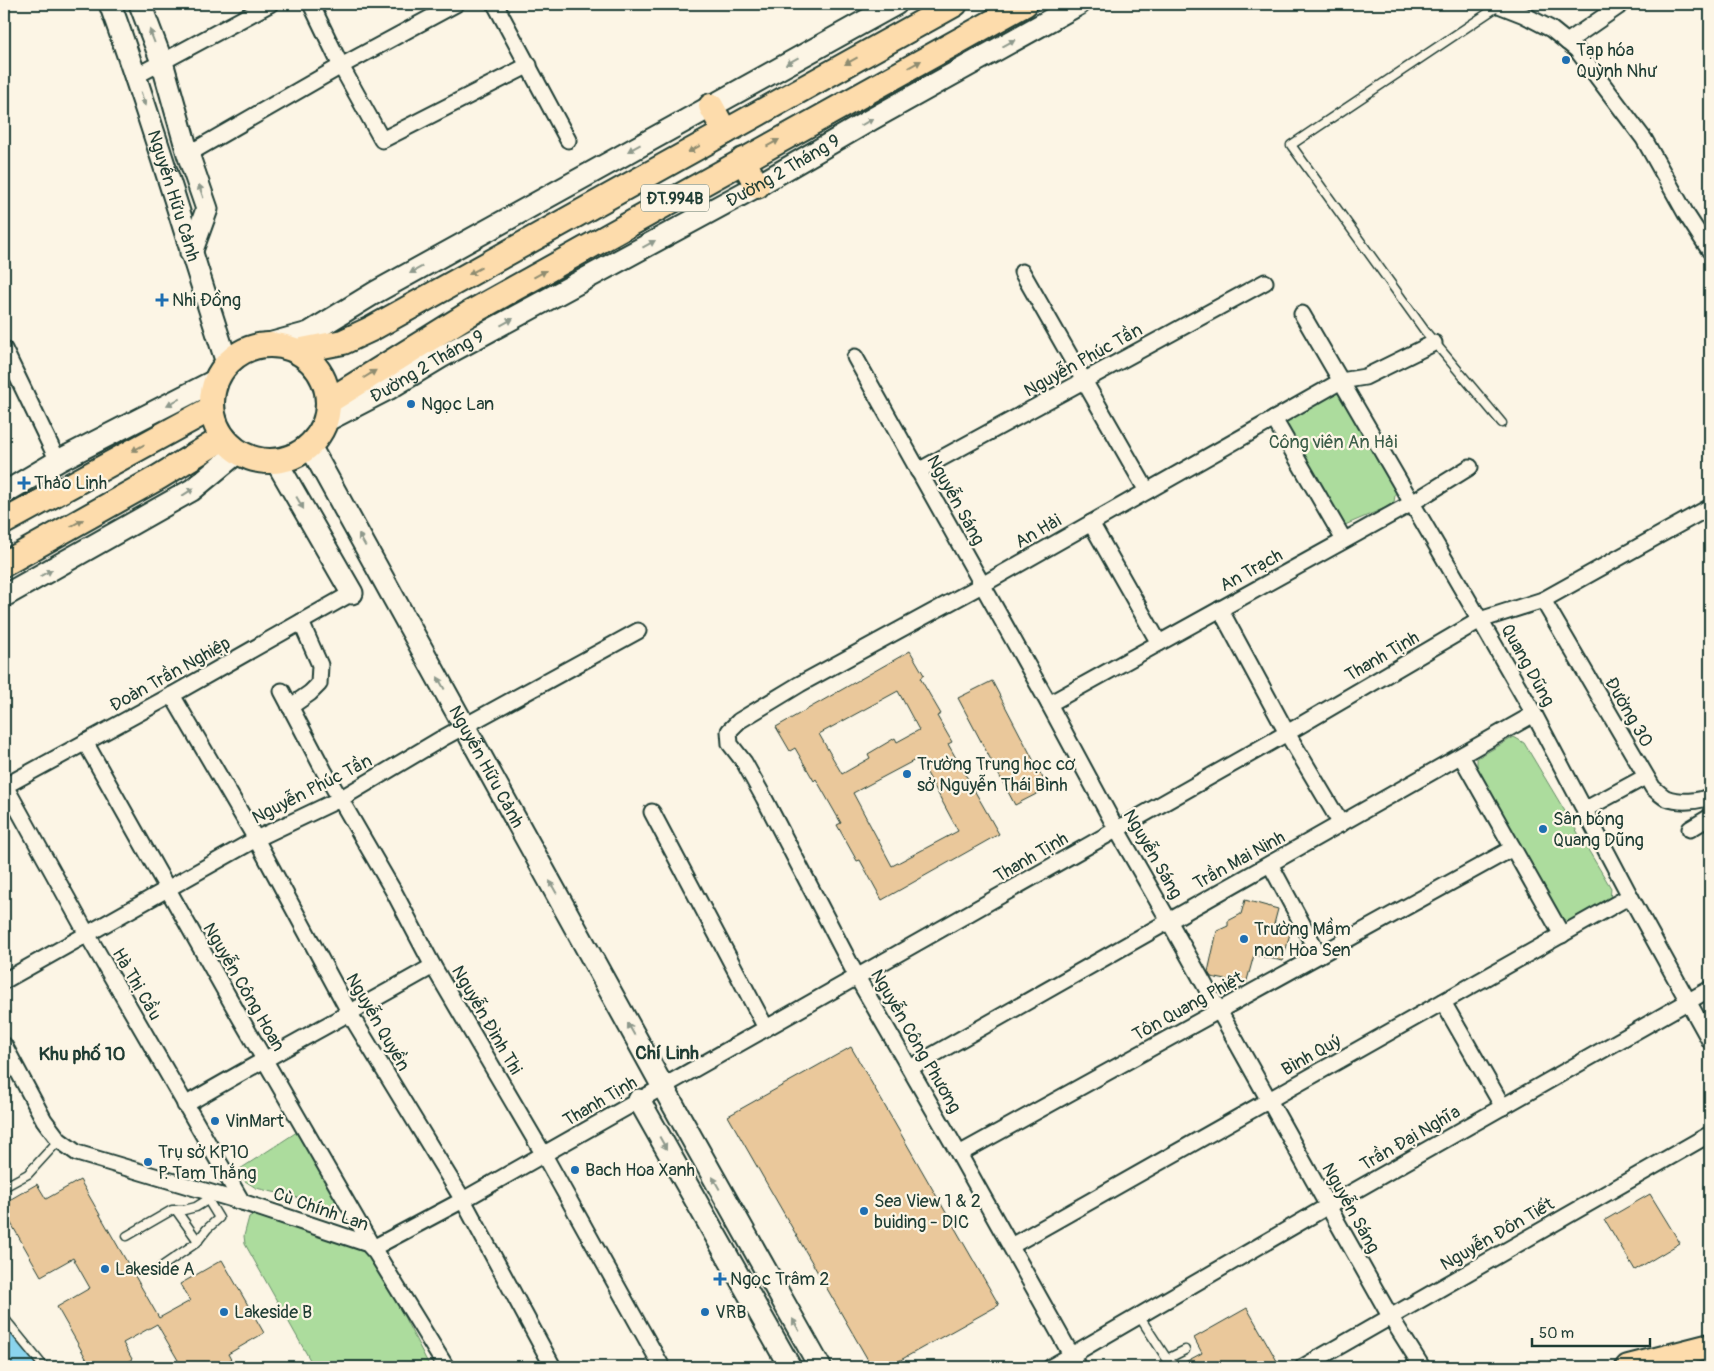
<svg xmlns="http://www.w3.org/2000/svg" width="1714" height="1371" font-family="Pangolin,sans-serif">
<rect width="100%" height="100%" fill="#fcf5e5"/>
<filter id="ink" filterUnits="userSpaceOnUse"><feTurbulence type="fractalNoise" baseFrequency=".02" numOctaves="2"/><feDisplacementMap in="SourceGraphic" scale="10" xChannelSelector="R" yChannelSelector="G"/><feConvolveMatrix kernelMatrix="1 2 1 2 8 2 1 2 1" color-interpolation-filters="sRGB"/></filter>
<g filter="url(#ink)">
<g fill="#acdc9d" stroke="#668c68">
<polygon points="1336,391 1343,396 1396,489 1394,502 1385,508 1345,525 1285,422"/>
<polygon points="1514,737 1524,743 1611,888 1610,901 1572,923 1559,917 1477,771 1477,758"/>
<polygon points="303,1128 341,1199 336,1205 328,1205 256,1188 245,1181 237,1171"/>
<polygon points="254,1214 364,1247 381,1272 430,1367 314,1367 245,1244 244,1236 249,1217"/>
</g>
<polygon fill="#8bd4ed" stroke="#6098a3" points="4,1325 37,1367 4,1367"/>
<g fill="#eac89b" stroke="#1f3d34" fill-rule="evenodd">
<path d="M910,651L924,675L920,678L941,714L937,716L952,742L948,744L999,834L882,900L860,860L857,861L837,825L841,823L816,779L814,781L795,748L790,751L776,727ZM898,691L919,730L897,742L895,738L868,754L870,758L842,774L819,734ZM919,758L958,831L892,866L853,793Z"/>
<polygon points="992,681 1048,788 1015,805 958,698"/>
<polygon points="1245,900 1278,909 1273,928 1290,933 1283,961 1254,955 1246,984 1211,977 1208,972 1217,931 1228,926 1228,921 1241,914"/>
<polygon points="851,1047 999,1305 888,1367 872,1367 728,1116"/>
<polygon points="80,1180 159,1318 190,1301 180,1284 222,1260 264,1333 228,1354 235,1367 182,1367 157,1324 123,1343 132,1359 119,1367 91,1367 57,1307 90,1288 73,1258 41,1276 4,1211 4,1203 37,1184 46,1199"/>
<polygon points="1650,1194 1680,1243 1635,1270 1605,1220"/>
<polygon points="1247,1308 1277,1361 1266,1367 1176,1367 1202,1353 1194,1338"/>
</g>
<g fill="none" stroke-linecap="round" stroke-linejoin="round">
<defs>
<g id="lane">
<polyline points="1500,5 1291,145 1425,331 1502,423"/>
<polyline points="4,1187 28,1174 59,1140"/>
<polyline points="176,1210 198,1241"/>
<polyline points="127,1236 172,1210 184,1210 196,1207 217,1194"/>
<polyline points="161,1267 196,1243 207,1229 219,1218 208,1200"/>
<polyline points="1139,1316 1167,1359 1185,1350"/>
<polyline points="4,1318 44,1367"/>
</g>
<g id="street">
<polyline points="311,4 341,66 382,140 529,65"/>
<polyline points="495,4 568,140"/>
<polyline points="1496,4 1524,15 1551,29 1577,50 1644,139 1686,214 1710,251"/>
<polyline points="1567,42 1622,4"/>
<polyline points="136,76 270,4"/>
<polyline points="188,154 341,66 456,4"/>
<polyline points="1022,272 1147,491"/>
<polyline points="1302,314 1480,620 1534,714 1630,896 1710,1041"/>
<polyline points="4,349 58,461"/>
<polyline points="855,357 1049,704 1117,830 1169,921 1328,1206 1390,1316 1422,1367"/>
<polyline points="1274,419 1344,540"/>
<polyline points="918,471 1265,282"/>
<polyline points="1091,523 1159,643"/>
<path d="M1543,600L1653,788C1657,791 1662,796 1666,798C1679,803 1699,802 1710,796"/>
<polyline points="1220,609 1287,733 1341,824"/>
<polyline points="282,691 324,771 394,892 433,966 544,1155 662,1367"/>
<polyline points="172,695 256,839 353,1019 463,1200 553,1367"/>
<polyline points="1049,704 1412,503 1470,467"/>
<polyline points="290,707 310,693 319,684 320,665 301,622"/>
<polyline points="85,742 238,1014 373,1248 463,1200 1287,733 1480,620 1543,600 1710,507"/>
<polyline points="1461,756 1562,935"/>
<polyline points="4,784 87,934 242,1202"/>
<polyline points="5,786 172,695 352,593"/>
<polyline points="1584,810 1645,777"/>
<polyline points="652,812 766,1028"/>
<polyline points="1690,829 1710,817"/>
<polyline points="1270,864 1319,955"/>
<polyline points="4,981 256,839 340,799 441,739 638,631"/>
<polyline points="1443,1002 1503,1107"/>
<polyline points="4,1045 44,1120 59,1140 77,1153 242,1202 368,1244 376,1253 446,1367"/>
<polyline points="910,1068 1534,714"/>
<path d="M185,1105C267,1057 351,1013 433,966"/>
<polyline points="959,1154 1513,848"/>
<polyline points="1011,1246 1630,896"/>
<polyline points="1051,1367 1328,1206 1710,989"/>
<polyline points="1078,1367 959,1154 857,977 764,798 744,762 730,744 729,731 739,721 800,684 982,585 1341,381 1365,377 1434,343"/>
<polyline points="1303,1367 1710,1134"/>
</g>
<g id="secondary">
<path id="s1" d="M110,4C153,122 188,244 227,363"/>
<polyline points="140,4 162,62 188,154 207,209 191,253"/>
<polyline points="265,345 309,333 376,292 896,4"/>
<path id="s2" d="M326,421L388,389L441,357L757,186L872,119L1079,4"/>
<path id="s3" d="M310,446L663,1087L820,1367"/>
<polyline points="276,461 352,593"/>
<polyline points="4,493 58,461 216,380"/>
<polyline points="4,596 192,490 238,452"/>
<polyline points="639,1100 790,1367"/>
</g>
<g id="primary">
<polyline points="711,106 725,132"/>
<polyline points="743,160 757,186"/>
<circle cx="270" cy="403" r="58"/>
<polyline points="297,351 343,342 371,329 955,4"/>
<polyline points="329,401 472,312 1025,4"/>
<polyline points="4,522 212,408"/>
<polyline points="4,564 159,477 223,438"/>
<polyline points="1628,1367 1710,1346"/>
</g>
</defs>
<use href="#lane" stroke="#1f3d34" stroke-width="11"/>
<use href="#street" stroke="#1f3d34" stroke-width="19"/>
<use href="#secondary" stroke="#1f3d34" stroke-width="25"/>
<use href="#primary" stroke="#1f3d34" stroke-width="28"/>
<use href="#lane" stroke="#fcf5e5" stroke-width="8"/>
<use href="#street" stroke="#fcf5e5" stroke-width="15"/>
<use href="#secondary" stroke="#fcf5e5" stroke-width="21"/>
<use href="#primary" stroke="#fddcac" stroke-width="24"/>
</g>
<defs><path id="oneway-solid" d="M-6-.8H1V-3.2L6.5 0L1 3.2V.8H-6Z" transform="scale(1.25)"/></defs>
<g fill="#8e998c">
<use href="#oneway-solid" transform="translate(152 36) rotate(-111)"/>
<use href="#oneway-solid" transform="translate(1009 43) rotate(-29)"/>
<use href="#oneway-solid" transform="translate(792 61) rotate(151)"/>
<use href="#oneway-solid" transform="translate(143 99) rotate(73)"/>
<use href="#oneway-solid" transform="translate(867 122) rotate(-30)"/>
<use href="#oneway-solid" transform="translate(634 148) rotate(151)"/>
<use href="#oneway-solid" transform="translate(201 191) rotate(-109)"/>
<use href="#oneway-solid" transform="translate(649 244) rotate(-29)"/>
<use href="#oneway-solid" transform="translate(416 270) rotate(151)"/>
<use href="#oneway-solid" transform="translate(507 322) rotate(-29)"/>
<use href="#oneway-solid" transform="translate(173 402) rotate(153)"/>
<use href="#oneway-solid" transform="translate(188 492) rotate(-33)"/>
<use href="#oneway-solid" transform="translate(300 503) rotate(60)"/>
<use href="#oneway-solid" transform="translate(362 540) rotate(-119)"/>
<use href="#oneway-solid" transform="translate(46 573) rotate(-29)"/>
<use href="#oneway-solid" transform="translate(441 683) rotate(-119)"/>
<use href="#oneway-solid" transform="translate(553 887) rotate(-119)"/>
<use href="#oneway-solid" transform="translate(631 1029) rotate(-119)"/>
<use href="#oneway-solid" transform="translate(663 1143) rotate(61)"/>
<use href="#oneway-solid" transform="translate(716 1183) rotate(-119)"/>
<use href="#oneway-solid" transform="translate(796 1325) rotate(-119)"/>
</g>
<g fill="#8e8c70">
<use href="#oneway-solid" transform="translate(851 61) rotate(151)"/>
<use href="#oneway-solid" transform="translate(915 64) rotate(-29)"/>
<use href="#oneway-solid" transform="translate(773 143) rotate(-29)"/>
<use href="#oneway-solid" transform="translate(694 149) rotate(151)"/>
<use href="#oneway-solid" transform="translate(475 271) rotate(151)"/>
<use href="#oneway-solid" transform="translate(540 274) rotate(-29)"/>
<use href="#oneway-solid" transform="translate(370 374) rotate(-32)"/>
<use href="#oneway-solid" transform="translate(138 448) rotate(152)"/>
<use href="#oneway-solid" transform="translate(77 523) rotate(-29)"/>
</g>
</g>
<g fill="#1f6fb2" stroke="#fcf5e5" stroke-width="2">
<circle cx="1566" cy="60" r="5"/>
<path d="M159.5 292.5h5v5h5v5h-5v5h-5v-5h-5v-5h5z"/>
<circle cx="411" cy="404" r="5"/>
<path d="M21.5 475.5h5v5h5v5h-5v5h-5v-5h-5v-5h5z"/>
<circle cx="907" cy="774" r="5"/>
<circle cx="1543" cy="829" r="5"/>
<circle cx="1244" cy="939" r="5"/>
<circle cx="215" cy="1121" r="5"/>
<circle cx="148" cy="1162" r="5"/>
<circle cx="575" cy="1170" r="5"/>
<circle cx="864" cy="1211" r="5"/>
<circle cx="105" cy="1269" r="5"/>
<path d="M717.5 1271.5h5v5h5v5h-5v5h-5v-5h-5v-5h5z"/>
<circle cx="224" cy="1312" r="5"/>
<circle cx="705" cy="1312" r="5"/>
</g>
<g text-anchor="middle" stroke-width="4.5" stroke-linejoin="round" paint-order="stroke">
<rect fill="#fcf5e5" stroke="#617469" stroke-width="1" x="641" y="184.5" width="68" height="27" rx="4"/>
<g font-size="16" font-weight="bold" fill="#1f3d34">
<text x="675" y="204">ĐT.994B</text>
</g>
<g font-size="18" fill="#1f3d34" stroke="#fcf5e5" text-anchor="start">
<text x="1576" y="56">Tạp hóa<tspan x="1576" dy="21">Quỳnh Như</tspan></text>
<text x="172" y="306">Nhi Đồng</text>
<text x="421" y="410">Ngọc Lan</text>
<text x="34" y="489">Thảo Linh</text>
<text x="917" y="770">Trường Trung học cơ<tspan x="917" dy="21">sở Nguyễn Thái Bình</tspan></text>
<text x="1553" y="825">Sân bóng<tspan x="1553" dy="21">Quang Dũng</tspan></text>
<text x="1254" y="935">Trường Mầm<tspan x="1254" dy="21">non Hoa Sen</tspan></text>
<text x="225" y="1127">VinMart</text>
<text x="158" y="1158">Trụ sở KP10<tspan x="158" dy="21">P. Tam Thắng</tspan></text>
<text x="585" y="1176">Bach Hoa Xanh</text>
<text x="874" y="1207">Sea View 1 &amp; 2<tspan x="874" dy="21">buiding - DIC</tspan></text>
<text x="115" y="1275">Lakeside A</text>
<text x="730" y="1285">Ngọc Trâm 2</text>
<text x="234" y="1318">Lakeside B</text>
<text x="715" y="1318">VRB</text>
</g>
<g font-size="18" fill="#1f3d34" stroke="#fcf5e5">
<text dy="6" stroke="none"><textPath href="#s2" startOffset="521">Đường 2 Tháng 9</textPath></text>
<text dy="6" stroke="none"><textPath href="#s1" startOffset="202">Nguyễn Hữu Cảnh</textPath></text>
<text transform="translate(1083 360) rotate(-29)" y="6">Nguyễn Phúc Tần</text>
<text dy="6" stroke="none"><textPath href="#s2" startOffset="115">Đường 2 Tháng 9</textPath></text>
<text transform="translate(956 500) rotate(61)" y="6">Nguyễn Sáng</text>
<text transform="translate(1038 531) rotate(-30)" y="6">An Hải</text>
<text transform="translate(1251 570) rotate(-29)" y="6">An Trạch</text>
<text transform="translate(1382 656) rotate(-30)" y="6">Thanh Tịnh</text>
<text transform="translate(1528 665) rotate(61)" y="6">Quang Dũng</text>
<text transform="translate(170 674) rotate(-29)" y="6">Đoàn Trần Nghiệp</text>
<text transform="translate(1629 712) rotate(60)" y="6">Đường 30</text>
<text dy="6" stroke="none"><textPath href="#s3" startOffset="366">Nguyễn Hữu Cảnh</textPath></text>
<text transform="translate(312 789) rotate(-27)" y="6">Nguyễn Phúc Tần</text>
<text transform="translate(1153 854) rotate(60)" y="6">Nguyễn Sáng</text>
<text transform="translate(1031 857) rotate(-30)" y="6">Thanh Tịnh</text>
<text transform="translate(1239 860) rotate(-29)" y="6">Trần Mai Ninh</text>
<text transform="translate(137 984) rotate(60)" y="6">Hà Thị Cầu</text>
<text transform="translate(244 987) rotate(60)" y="6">Nguyễn Công Hoan</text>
<text transform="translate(1188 1006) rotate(-29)" y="6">Tôn Quang Phiệt</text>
<text transform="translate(487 1020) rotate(60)" y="6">Nguyễn Đình Thi</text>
<text transform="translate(378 1022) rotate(60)" y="6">Nguyễn Quyền</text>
<text transform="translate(916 1041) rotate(60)" y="6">Nguyễn Công Phương</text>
<text transform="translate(1311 1055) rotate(-29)" y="6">Bình Quý</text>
<text transform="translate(600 1101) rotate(-30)" y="6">Thanh Tịnh</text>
<text transform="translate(1410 1138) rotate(-30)" y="6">Trần Đại Nghĩa</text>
<text transform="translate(1351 1208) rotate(61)" y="6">Nguyễn Sáng</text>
<text transform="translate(321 1209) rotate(19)" y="6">Cù Chính Lan</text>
<text transform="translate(1497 1234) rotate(-30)" y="6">Nguyễn Đôn Tiết</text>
</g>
<g font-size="18" fill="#3b5d49" stroke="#fcf5e5">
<text x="1333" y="448">Công viên An Hải</text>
</g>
<g font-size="19" font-weight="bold" fill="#1f3d34" stroke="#fcf5e5">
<text x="667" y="1059">Chí Linh</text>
<text x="82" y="1060">Khu phố 10</text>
</g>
</g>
<rect width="1714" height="1371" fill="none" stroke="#fcf5e5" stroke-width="20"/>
<rect x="10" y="10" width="1694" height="1351" fill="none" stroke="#1f3d34" stroke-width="2" filter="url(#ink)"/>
<path d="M1532 1338v8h118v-8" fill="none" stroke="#1f3d34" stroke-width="2.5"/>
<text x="1539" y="1338" font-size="15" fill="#1f3d34" stroke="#fcf5e5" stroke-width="4" paint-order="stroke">50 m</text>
</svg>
